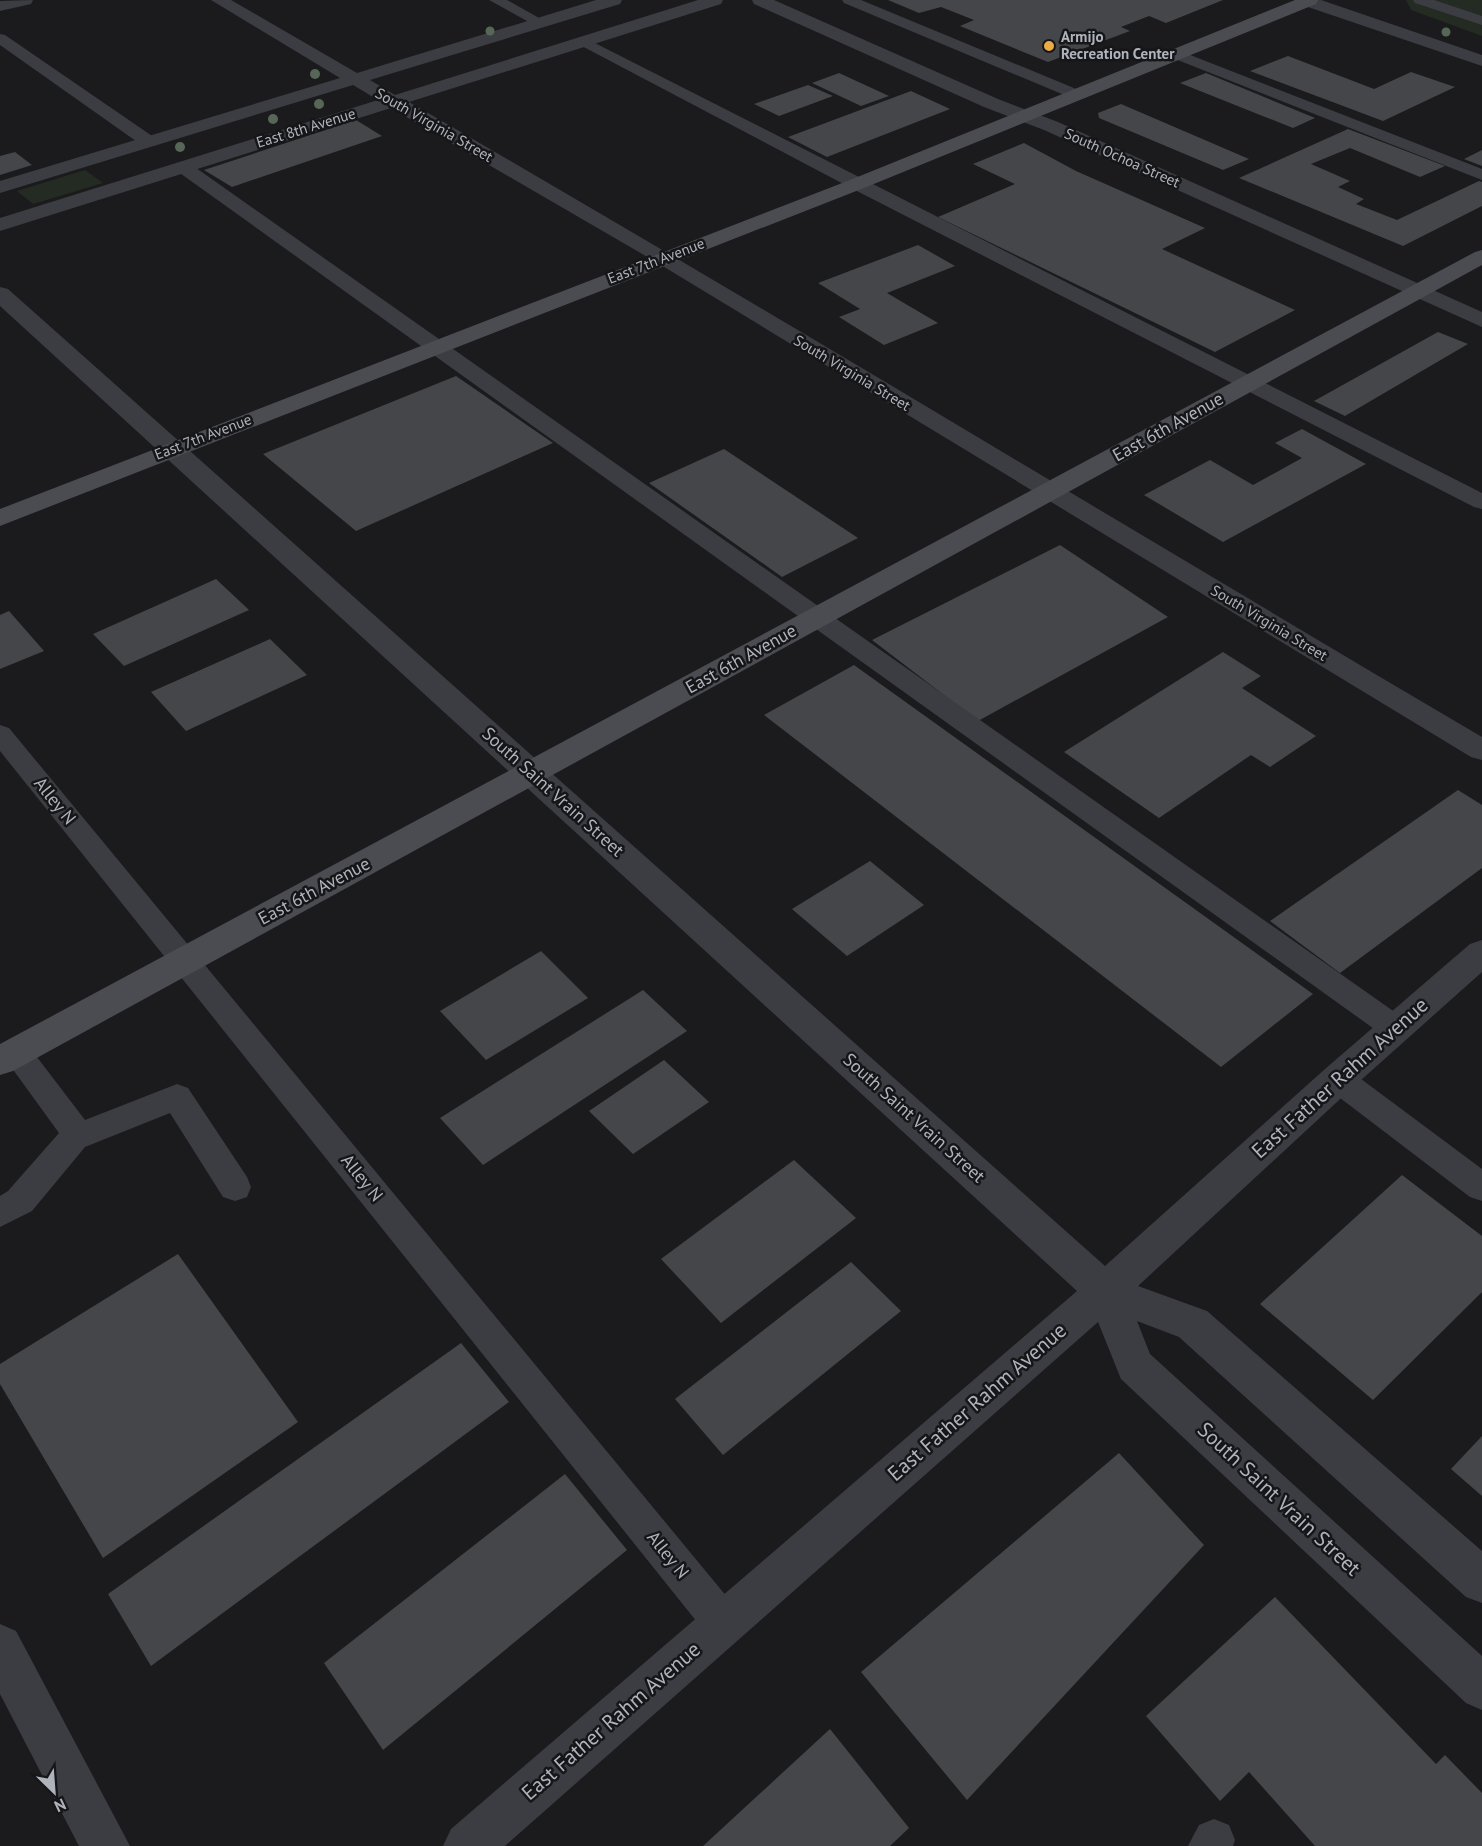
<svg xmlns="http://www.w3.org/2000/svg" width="1482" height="1846" font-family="'PT Sans',sans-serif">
<rect width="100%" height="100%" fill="#1b1b1d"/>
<g fill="#232b23">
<polygon points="1406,0 1482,0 1482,36 1411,10"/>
<polygon points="85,170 103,183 33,204 17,191"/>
</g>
<g fill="#45464a">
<polygon points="888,0 1223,0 1166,23 1149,16 1121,27 1130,31 1048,62 960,26 974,20 941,7 919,13"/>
<polygon points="1288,56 1374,89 1411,72 1455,87 1383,121 1250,71"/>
<polygon points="839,73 889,96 861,106 812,83"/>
<polygon points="1206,73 1315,118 1293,128 1180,83"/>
<polygon points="808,85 833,96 779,116 754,104"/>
<polygon points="911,91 950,109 827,157 788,137"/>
<polygon points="1121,104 1249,159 1223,170 1099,118 1098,113"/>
<polygon points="356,120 382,136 232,187 204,170"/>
<polygon points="1348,129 1445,166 1420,177 1350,148 1311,164 1350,181 1338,187 1364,199 1356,204 1397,220 1479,181 1482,182 1482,206 1403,246 1239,178"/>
<polygon points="1024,143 1076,171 1205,228 1162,249 1295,310 1215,352 938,217 1015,184 973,164"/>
<polygon points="1482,150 1482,166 1464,159"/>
<polygon points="15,152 32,165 0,175 0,156"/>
<polygon points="918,245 955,266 887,293 938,323 884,345 839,317 860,309 818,283"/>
<polygon points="1438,332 1468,344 1345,416 1314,401"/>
<polygon points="456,376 553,443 356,531 263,454"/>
<polygon points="1302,429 1366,464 1223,542 1144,495 1210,460 1253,485 1302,458 1275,443"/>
<polygon points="724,449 858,538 782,577 649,483"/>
<polygon points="1060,545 1168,617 978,721 872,640"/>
<polygon points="216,579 249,610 124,666 93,634"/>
<polygon points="9,611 44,651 0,669 0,615"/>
<polygon points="270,639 307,675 186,731 151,692"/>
<polygon points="1223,652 1261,676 1242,688 1316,736 1270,767 1251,755 1159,818 1064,752"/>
<polygon points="854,665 1313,994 1221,1067 764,715"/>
<polygon points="1458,790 1482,805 1482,868 1340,973 1270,921"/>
<polygon points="870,861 924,905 847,956 792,909"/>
<polygon points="541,951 588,998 486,1060 440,1011"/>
<polygon points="643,990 687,1031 483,1165 440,1118"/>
<polygon points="664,1060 709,1102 633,1154 589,1111"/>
<polygon points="794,1160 856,1218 721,1323 661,1259"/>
<polygon points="1402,1175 1482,1236 1482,1292 1373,1400 1260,1304"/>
<polygon points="178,1254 298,1422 103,1558 0,1384 0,1364"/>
<polygon points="851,1262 901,1311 723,1455 675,1399"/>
<polygon points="461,1343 509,1402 151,1666 108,1594"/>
<polygon points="1482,1436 1482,1496 1451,1469"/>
<polygon points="1119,1453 1204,1545 967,1800 861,1672"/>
<polygon points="565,1474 627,1550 383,1750 324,1663"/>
<polygon points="1275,1597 1436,1764 1445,1755 1482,1793 1482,1846 1315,1846 1249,1772 1220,1801 1146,1716"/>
<polygon points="830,1729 909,1828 890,1846 703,1846"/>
</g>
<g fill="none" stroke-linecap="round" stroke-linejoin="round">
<g fill="#3c3d42" fill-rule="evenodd">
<polygon points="489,0 507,0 548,23 546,26 536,26"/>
<polygon points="842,0 861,0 1081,91 1083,94 1081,97 1069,97 844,3"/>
<polygon points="1413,0 1434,0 1482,16 1482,25 1415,3"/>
<polygon points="0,34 5,35 155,138 157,142 155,146 143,146 0,45"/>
<polygon points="583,37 1482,493 1482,509 1474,507 851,188 578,44 576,41"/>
<polygon points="1175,49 1482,169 1482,180 1170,57 1167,54"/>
<polygon points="183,162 189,163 1406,1020 1410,1028 1406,1036 1395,1040 1384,1036 177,171 175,167 177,163"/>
<polygon points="0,725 9,728 737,1609 743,1623 737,1637 723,1643 709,1637 0,751"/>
<polygon points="16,1041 27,1044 85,1120 177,1084 188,1088 247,1177 251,1187 247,1197 235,1201 223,1197 170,1113 85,1147 32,1211 0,1227 0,1196 8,1191 59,1133 1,1053 5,1044"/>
<polygon points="1338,1067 1349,1070 1482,1169 1482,1201 1470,1197 1327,1088 1323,1079 1327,1070"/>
<polygon points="1214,1819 1229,1825 1235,1840 1233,1846 1188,1846 1199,1825"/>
</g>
<g fill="#3c3d42" fill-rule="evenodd">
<polygon points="33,0 31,4 0,11 0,1"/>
<path d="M211,0H231L357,73L596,0H622L620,4L370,80L395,95L698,0H723L721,4L409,102C769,310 1124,526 1482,737V760L1471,757L656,262L391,108L0,231V218L378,100L353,85L0,193V181L340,78Z"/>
<polygon points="752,0 774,0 998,99 1058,122 1482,312 1482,327 1044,130 984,107 754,4"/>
<polygon points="1300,0 1321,0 1482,55 1482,66 1302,5"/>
<polygon points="0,287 8,289 1105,1266 1325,1069 1470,944 1482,940 1482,972 1351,1089 1138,1286 1207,1311 1482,1551 1482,1603 1466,1597 1179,1337 1137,1321 1150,1354 1482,1656 1482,1710 1466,1703 1121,1379 1098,1322 505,1846 443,1846 451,1829 1077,1291 0,306"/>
<polygon points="0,1624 16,1631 130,1846 79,1846 0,1694"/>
</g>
<g fill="#4a4c52" fill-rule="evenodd">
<polygon points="1295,0 1318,0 1316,4 864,188 0,526 0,509 850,180"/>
<polygon points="1482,250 1482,265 13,1071 0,1075 0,1044 1475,252"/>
</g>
</g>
<g fill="#566757">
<circle cx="490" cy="31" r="4.5"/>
<circle cx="1446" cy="32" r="4.5"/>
<circle cx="315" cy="74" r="5"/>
<circle cx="319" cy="104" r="5"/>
<circle cx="273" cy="119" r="5"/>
<circle cx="180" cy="147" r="5"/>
</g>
<circle fill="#ebac44" stroke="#161618" stroke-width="2" cx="1049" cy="46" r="6"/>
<g text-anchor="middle" stroke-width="5" stroke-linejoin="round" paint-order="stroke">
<g font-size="15" font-weight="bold" fill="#aeb3bc" stroke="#161618" text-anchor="start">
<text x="1061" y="42">Armijo<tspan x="1061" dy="17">Recreation Center</tspan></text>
</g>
<g font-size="15" fill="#aeb3bc" stroke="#161618">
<text transform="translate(434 125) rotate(30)" y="5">South Virginia Street</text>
<text transform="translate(306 128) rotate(-17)" y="5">East 8th Avenue</text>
<text transform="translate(1122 158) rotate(24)" y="5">South Ochoa Street</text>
<text transform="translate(656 261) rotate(-21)" y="5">East 7th Avenue</text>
<text transform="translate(852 373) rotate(31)" y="5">South Virginia Street</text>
<text transform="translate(203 437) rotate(-21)" y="5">East 7th Avenue</text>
<text transform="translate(1269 623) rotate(31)" y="5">South Virginia Street</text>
</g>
<g font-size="18" fill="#aeb3bc" stroke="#161618">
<text transform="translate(1168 427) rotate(-29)" y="6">East 6th Avenue</text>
<text transform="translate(741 659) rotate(-29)" y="6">East 6th Avenue</text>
<text transform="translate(553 792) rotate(42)" y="6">South Saint Vrain Street</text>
<text transform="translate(55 801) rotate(51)" y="6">Alley N</text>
<text transform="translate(314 891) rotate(-28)" y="6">East 6th Avenue</text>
<text transform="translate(914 1118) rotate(42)" y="6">South Saint Vrain Street</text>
<text transform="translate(362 1178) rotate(51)" y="6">Alley N</text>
<text transform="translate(668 1555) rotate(51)" y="6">Alley N</text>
</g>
<g font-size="21" fill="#aeb3bc" stroke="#161618">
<text transform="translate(1340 1078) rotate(-42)" y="7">East Father Rahm Avenue</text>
<text transform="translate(977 1402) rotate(-41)" y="7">East Father Rahm Avenue</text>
<text transform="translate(1279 1499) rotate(43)" y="7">South Saint Vrain Street</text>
<text transform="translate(611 1721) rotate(-41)" y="7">East Father Rahm Avenue</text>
</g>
</g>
<g transform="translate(54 1792) rotate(155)" stroke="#161618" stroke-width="4.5" paint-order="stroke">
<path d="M0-4.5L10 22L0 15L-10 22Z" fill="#aeb3bc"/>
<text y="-9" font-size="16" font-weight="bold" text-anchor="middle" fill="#aeb3bc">N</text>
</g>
</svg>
